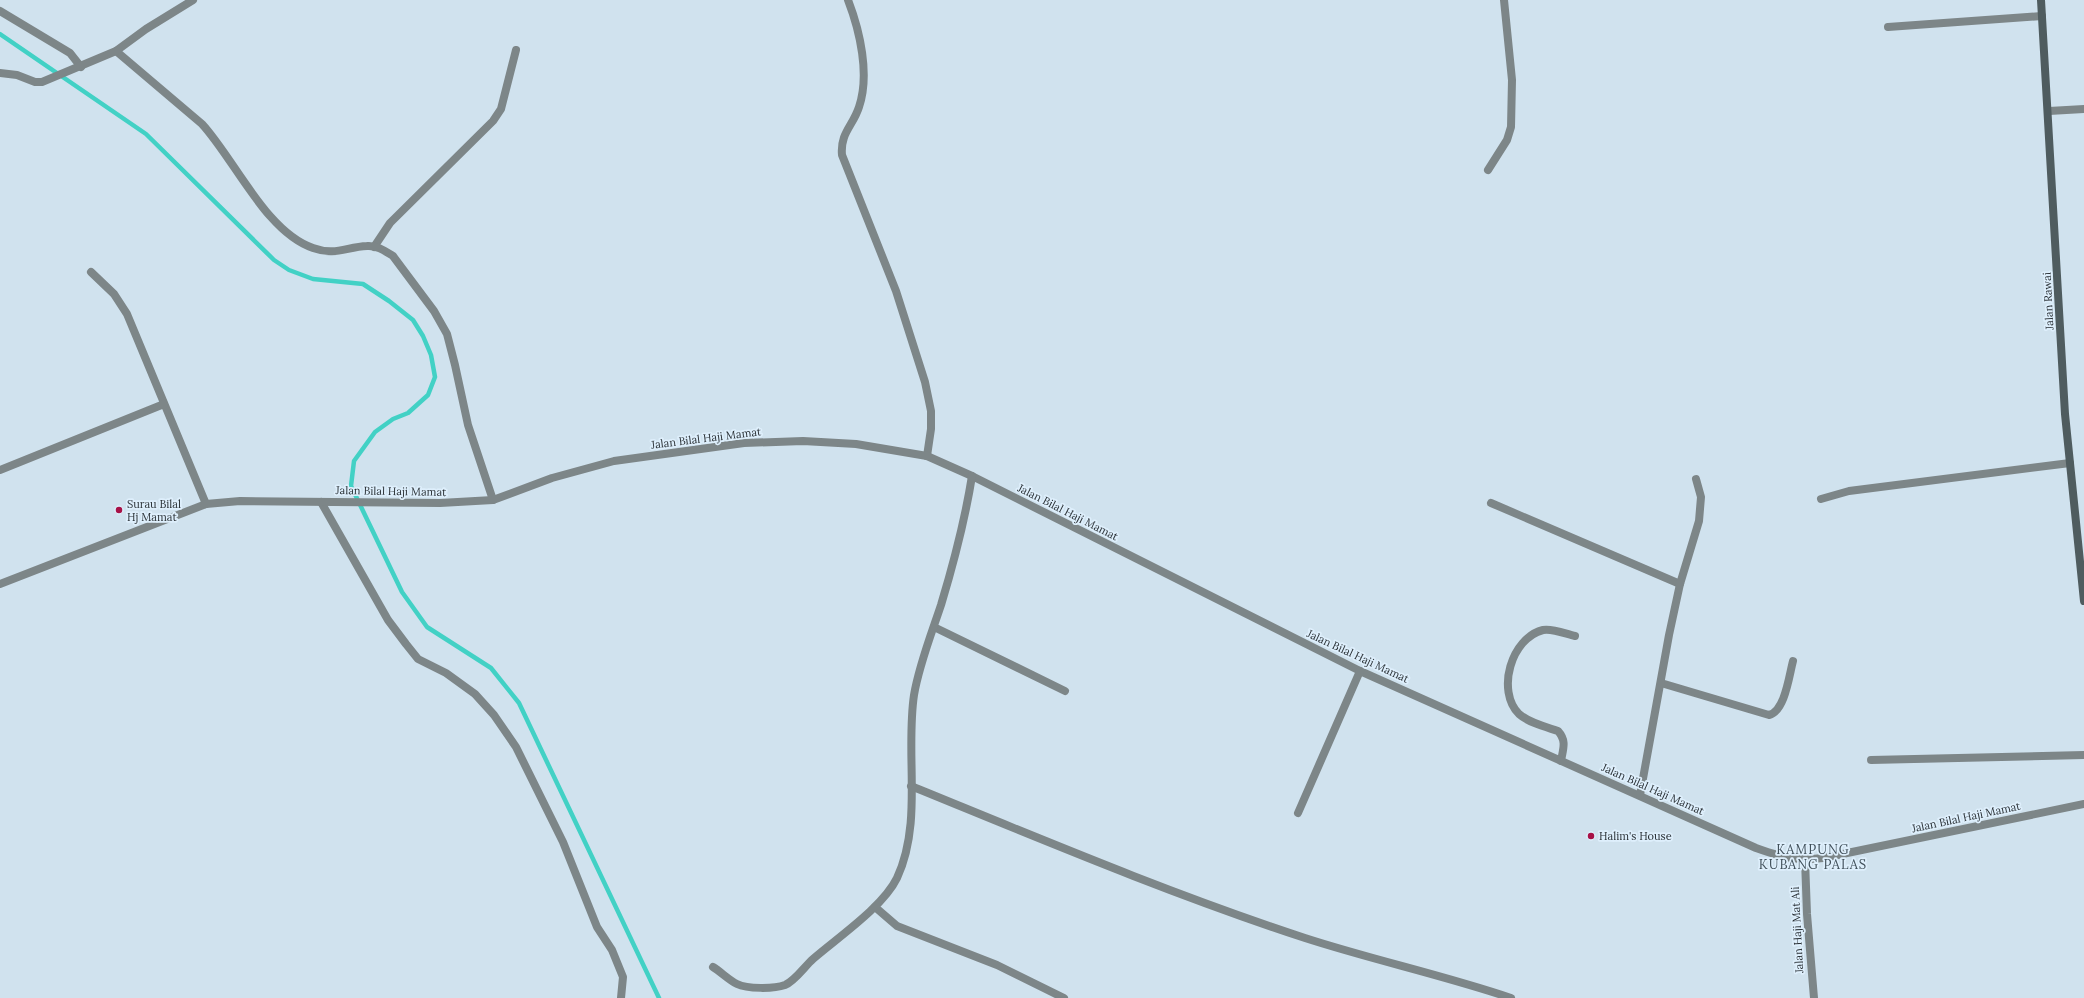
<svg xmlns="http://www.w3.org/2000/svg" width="2084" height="998" font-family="Lora,serif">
<rect width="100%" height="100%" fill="#d0e2ee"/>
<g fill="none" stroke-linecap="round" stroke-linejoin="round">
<polyline stroke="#42d1c5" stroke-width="4.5" points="0,34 146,134 274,260 289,270 313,279 363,284 389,301 413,320 423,336 431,355 435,377 428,395 408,413 393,419 375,432 354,461 351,486 402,592 427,627 491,668 519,703 659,998"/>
<g stroke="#7d8688" stroke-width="8">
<polyline points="374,247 390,223 493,121 501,109 516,50"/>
<polyline points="1871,760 2084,755"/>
<path d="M1561,761C1563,749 1567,741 1558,731C1546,727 1529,723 1519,714C1496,691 1511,638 1543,630C1552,628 1566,634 1575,636"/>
</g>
<g stroke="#7d8688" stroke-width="8">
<path d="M848,0C860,31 870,75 859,107C853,126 840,133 842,155L896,291L925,382L931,411V429L927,456"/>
<polyline points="0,11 70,53 81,67"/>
<polyline points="1888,27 2042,16"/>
<path d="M116,51L202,124C235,160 266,232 313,248C335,256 346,247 367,246C376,245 385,251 393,256L434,311L447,334L455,365L468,425L493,500"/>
<polyline points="0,73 17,75 35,82 42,82 116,51 146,29 193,0"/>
<polyline points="2049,111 2084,109"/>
<polyline points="1488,170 1507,140 1511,127 1512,80 1504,0"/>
<polyline points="91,272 114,294 127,314 206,504"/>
<polyline points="0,470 164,404"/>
<polyline points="1821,499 1849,491 2070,463"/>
<polyline points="321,502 388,620 406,644 418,659 446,673 475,694 494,715 516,747 563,842 597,927 612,950 623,977 621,998"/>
<polyline points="1491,503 1680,584"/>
<path d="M0,584L206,504L240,501L440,503L493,500L552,478L614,461L744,443L803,441L856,444L927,456L972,476L1360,671L1756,848C1781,857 1796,861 1823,858L2084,804"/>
<polyline points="934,627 1065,691"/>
<path d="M1661,683L1769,715C1785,711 1789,676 1793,661"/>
<path d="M911,786C1041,839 1171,894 1305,938C1373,960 1443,975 1511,998"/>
<polyline points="1640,795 1669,635 1680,584 1699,521 1701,497 1696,479"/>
<polyline points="1298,813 1360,671"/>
<polyline points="1805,860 1807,914 1814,998"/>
<polyline points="875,907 897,926 997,965 1064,998"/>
<path d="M713,967C721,972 729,980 737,984C747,989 774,989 785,985C795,981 805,966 813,959C837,938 883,907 897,878C923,822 905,755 914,695C919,665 931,635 941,605C954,562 965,520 972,476"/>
</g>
<polyline stroke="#4f5c5f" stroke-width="8" points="2041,0 2065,414 2084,601"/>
</g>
<g fill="#a71146" stroke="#deeffc" stroke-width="1.5">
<circle cx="119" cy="510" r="4"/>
<circle cx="1591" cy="836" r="4"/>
</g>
<g text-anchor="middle" stroke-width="3.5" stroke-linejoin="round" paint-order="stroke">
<g font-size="11" fill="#2a3136" stroke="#deeffc">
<text transform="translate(2048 301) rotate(-93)" y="4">Jalan Rawai</text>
<text transform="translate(706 438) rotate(-7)" y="4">Jalan Bilal Haji Mamat</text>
<text transform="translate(391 491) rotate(1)" y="4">Jalan Bilal Haji Mamat</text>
<text transform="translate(1068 512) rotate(27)" y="4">Jalan Bilal Haji Mamat</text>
<text transform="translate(1358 656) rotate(25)" y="4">Jalan Bilal Haji Mamat</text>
<text transform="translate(1653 789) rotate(24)" y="4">Jalan Bilal Haji Mamat</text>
<text transform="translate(1966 817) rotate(-12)" y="4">Jalan Bilal Haji Mamat</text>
<text transform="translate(1797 930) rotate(-93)" y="4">Jalan Haji Mat Ali</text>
</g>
<g font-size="11" fill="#2a3136" stroke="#deeffc" text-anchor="start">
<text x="127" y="508">Surau Bilal<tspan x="127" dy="13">Hj Mamat</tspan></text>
<text x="1599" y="840">Halim's House</text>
</g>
<g font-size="13" letter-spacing="1" fill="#41505a" stroke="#deeffc">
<text x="1813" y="854">KAMPUNG<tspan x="1813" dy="15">KUBANG PALAS</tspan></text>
</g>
</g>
</svg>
